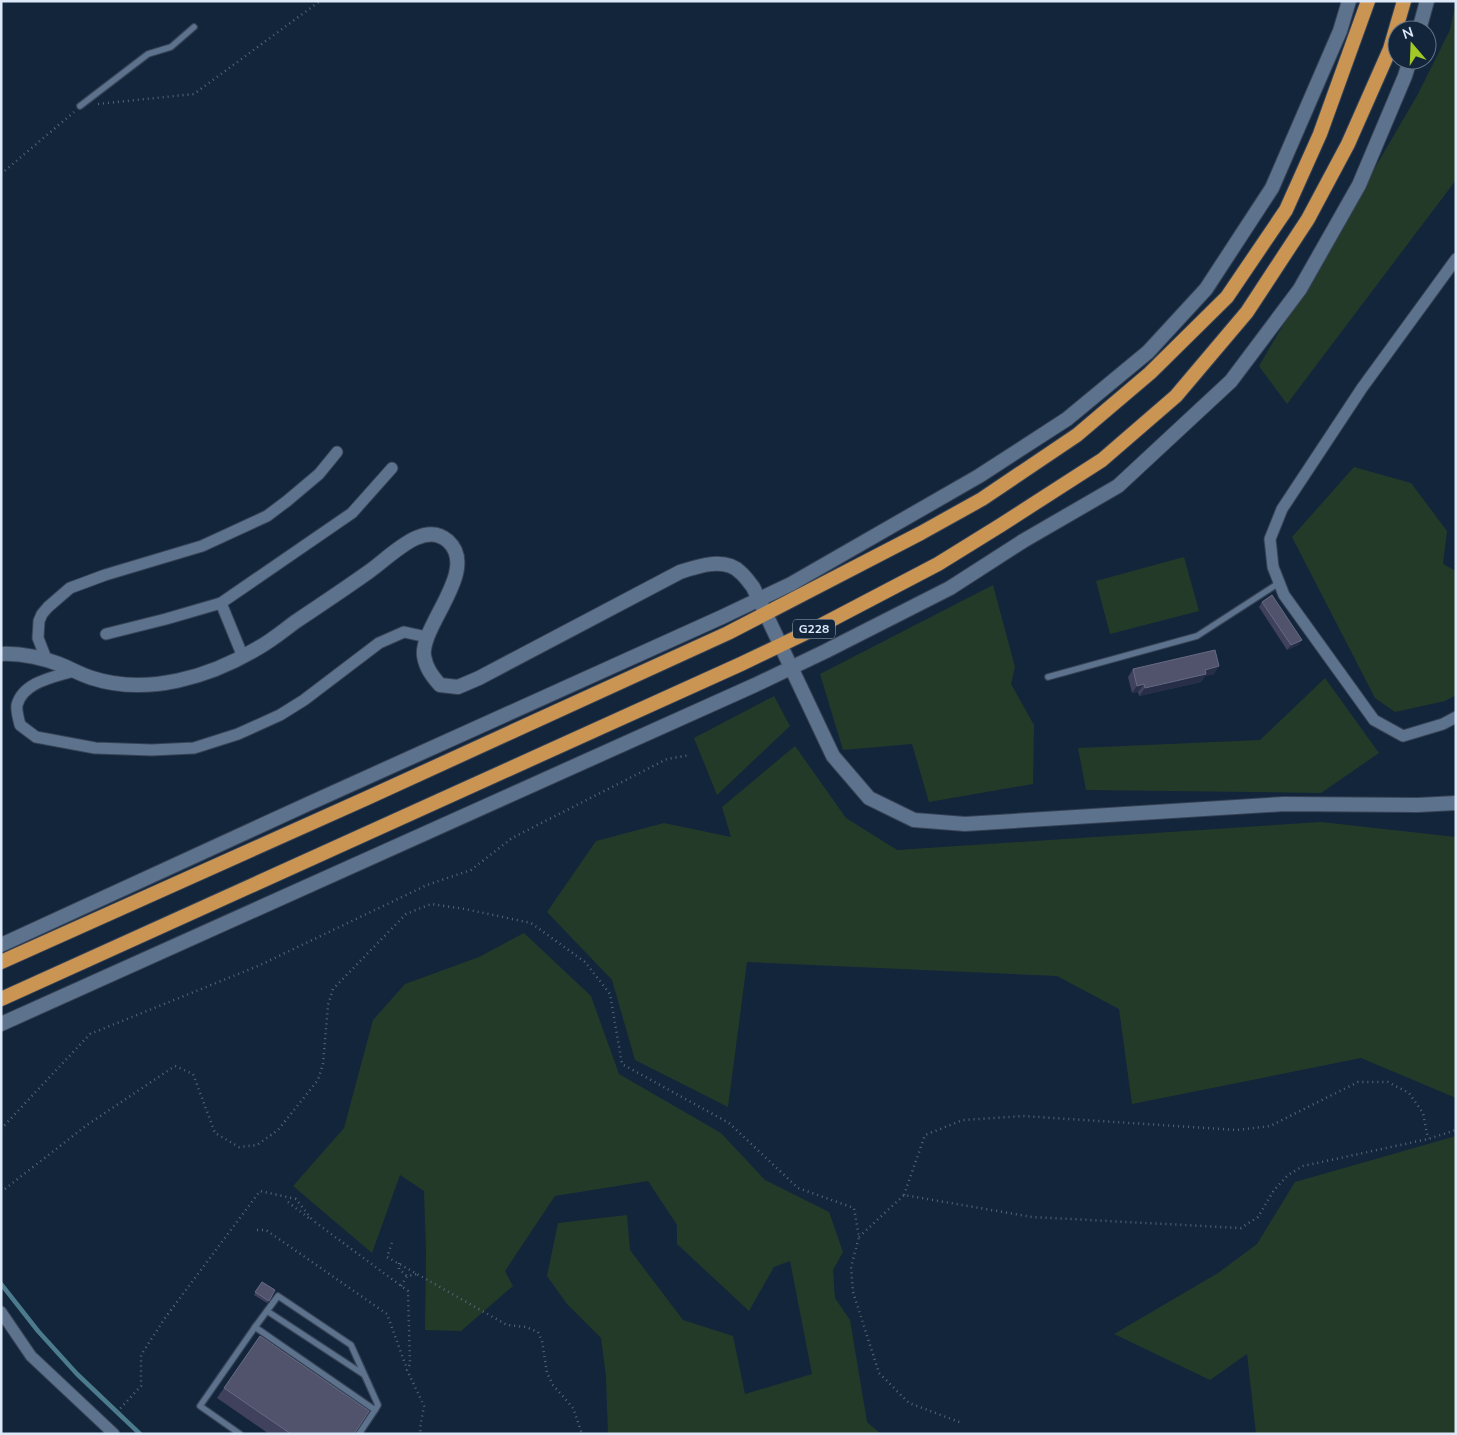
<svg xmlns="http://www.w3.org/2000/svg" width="1457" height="1435" font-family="'Nunito Sans',sans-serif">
<rect width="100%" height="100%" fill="#12253b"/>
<g fill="#243a29">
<polygon points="1456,1 1456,180 1287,404 1259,366 1418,94 1450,30"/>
<polygon points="1354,467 1411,483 1447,531 1443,564 1456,571 1456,695 1445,701 1395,712 1375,698 1292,537"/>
<polygon points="1184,557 1199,611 1110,634 1096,581"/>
<polygon points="993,585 1015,667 1011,684 1034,725 1033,784 929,802 912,744 843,750 820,674"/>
<polygon points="1325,678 1379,753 1321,793 1086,790 1078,748 1260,740"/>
<polygon points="774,696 790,726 717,795 694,738"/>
<polygon points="795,746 846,818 897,850 1321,822 1456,837 1456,1098 1361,1058 1132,1104 1119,1009 1057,976 747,962 728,1107 635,1060 612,980 547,912 596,841 664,823 731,837 722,807"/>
<polygon points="524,933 591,996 619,1074 721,1133 765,1180 829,1212 843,1252 833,1270 835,1298 850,1320 867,1422 881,1434 608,1434 606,1377 601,1338 567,1304 547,1276 558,1223 627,1215 630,1250 683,1320 733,1336 745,1394 812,1374 790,1261 774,1267 749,1311 677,1244 677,1225 648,1181 555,1196 505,1271 513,1286 461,1331 425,1330 426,1252 424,1191 400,1175 372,1253 293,1186 344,1128 373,1020 405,984 479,957"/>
<polygon points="1456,1136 1456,1434 1256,1434 1247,1354 1210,1380 1114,1334 1218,1273 1257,1244 1295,1182"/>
</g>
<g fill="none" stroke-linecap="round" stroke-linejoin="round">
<polyline stroke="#4b7b8d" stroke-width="4.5" points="1,1284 38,1331 77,1374 140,1434"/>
<defs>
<g id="service">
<polyline points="80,106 148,54 171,47 194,27"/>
<polyline points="1048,677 1197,636 1279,583"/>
<polyline points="267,1311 363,1374"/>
<polyline points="255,1327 278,1296 351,1345 378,1405 375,1410"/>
<polyline points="240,1434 200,1406 255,1327 375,1410 359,1434"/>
</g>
<g id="minor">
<polyline points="1456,259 1362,388 1282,509 1270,539 1273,567 1284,595 1374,720 1403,736 1443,724 1456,717"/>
<polyline points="221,603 243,657"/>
<polyline points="106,634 166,619 221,603 352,513 392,468"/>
<polyline points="47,661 38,638 39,621 42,614 48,607 70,588 105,575 202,546 267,516 287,501 319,474 337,452"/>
<path d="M73,671C54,677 23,682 17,705C16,711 19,720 20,725L36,737L95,748L152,750L194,748L238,734L280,715L304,700L379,643L404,632L427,637"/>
<polyline points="1,1312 31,1356 114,1434"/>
</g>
<g id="tertiary">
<polyline points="1419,30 1427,1"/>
<path d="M1,654C21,653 45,658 64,666C73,670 82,675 92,678C147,696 210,677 258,648C271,641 283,631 295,622C319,606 343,590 367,573C383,562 398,546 416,538C427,533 438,532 448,541C480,570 420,626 424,656C426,668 432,676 440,685L458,687L479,678L680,572C698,566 725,557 740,572C745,576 749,582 753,587L833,756L869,798L914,820L965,824L1284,804L1418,805L1456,803"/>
<polyline points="1,945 308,804 722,617 791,584 979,476 1067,419 1148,352 1206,289 1272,188 1340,31 1349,1"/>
<polyline points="1,1024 755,685 826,651 950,588 1023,541 1118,486 1231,381 1300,289 1359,185 1405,76 1410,60"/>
</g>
<g id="trunk">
<polyline points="1,962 367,798 728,633 921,533 982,499 1077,435 1150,373 1227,297 1286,210 1320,134 1368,1"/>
<polyline points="1,999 741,664 814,629 938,564 1001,525 1102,460 1176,396 1247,312 1308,219 1348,144 1390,49 1404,1"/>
</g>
</defs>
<use href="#service" stroke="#364255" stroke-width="8"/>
<use href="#minor" stroke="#364255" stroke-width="13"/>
<use href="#tertiary" stroke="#364255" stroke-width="16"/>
<use href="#trunk" stroke="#364255" stroke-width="16"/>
<g stroke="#556679" stroke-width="2.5" stroke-dasharray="1 4" stroke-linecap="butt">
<polyline points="98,104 194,94 320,1"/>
<polyline points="1,174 74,112"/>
<polyline points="1,1129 90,1034 258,966 427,885 471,870 512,838 667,759 690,755"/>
<polyline points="1,1192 87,1125 175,1066 193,1074 215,1133 239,1147 257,1145 278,1130 318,1080 323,1064 328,1005 333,989 406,914 431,904 465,909 531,923 585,962 610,994 622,1064 729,1123 798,1188 854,1208 859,1237 851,1267 853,1292 879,1373 909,1403 962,1423"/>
<polyline points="904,1195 925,1135 963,1120 1023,1116 1237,1130 1270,1126 1358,1082 1388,1082 1409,1093 1423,1113 1428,1139"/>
<polyline points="288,1202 310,1219"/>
<polyline points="315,1222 408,1291 410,1364 407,1370 424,1406 420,1428 421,1434"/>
<polyline points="257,1230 266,1230 387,1314 407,1369"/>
<polyline points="859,1237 904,1195 1032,1217 1241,1228 1258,1217 1274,1190 1288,1175 1303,1166 1428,1139 1456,1130"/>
<polyline points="392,1243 387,1257 507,1325 526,1327 538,1332 542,1341 547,1373 553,1385 573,1408 582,1434"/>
<polyline points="399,1263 399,1269 407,1276 418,1274"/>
<polyline points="401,1286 407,1276"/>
<polyline points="117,1412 141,1386 141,1355 165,1318 260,1191 296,1199 314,1222"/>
</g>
<use href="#service" stroke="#5d728d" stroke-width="5.5"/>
<use href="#minor" stroke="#5d728d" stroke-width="11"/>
<use href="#tertiary" stroke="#5d728d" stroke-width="14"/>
<use href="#trunk" stroke="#ca9452" stroke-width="14"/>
</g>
<g fill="#40415c">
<polygon points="1262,602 1302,640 1298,645 1287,650 1259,607"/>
<polygon points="1133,669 1214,674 1205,676 1201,682 1139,696 1138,692 1132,693 1128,677"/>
<polygon points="262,1282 275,1290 267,1303 254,1295"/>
<polygon points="260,1336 354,1434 269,1434 217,1398"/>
</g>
<g fill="#262e48">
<polygon points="1302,640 1298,645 1287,650 1291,645"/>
<polygon points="1219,666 1214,674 1205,676 1201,682 1139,696 1145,688 1205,670"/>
<polygon points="1144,684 1138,692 1132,693 1137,686"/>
</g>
<g fill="#51536d" stroke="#676a82">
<polygon points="1272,595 1302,640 1291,645 1262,602"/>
<polygon points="1215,650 1219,666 1205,670 1206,674 1145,688 1144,684 1137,686 1133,669"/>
<polygon points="262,1282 275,1290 269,1301 255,1292"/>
<polygon points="260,1336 369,1411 354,1434 291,1434 224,1388"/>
</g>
<g text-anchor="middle" stroke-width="4" stroke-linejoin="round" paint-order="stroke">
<rect fill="#12253b" stroke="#a0aebf" stroke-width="1" x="793" y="619.5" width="42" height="19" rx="4"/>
<g font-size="12" font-weight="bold" fill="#dde9f8">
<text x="814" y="633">G228</text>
</g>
</g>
<rect width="1457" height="1435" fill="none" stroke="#dde9f8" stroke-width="5"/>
<g transform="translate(1412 45) rotate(341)"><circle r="24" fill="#12253b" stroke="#637387"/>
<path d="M0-4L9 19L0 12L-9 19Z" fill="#a3c927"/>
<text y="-8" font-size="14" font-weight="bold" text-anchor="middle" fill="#dde9f8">N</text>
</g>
</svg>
